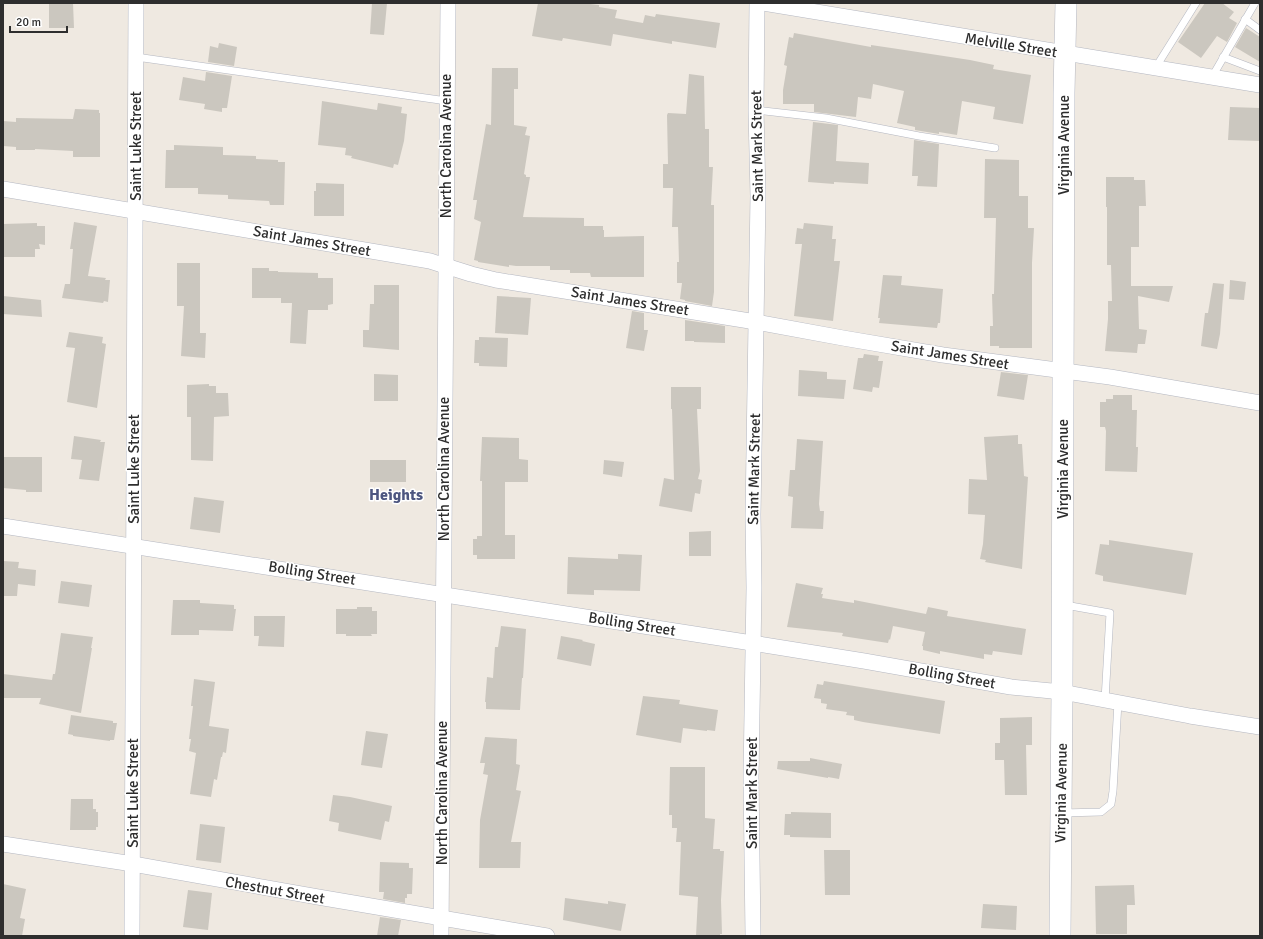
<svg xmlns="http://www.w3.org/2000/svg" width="1263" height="939" font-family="Signika,sans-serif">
<rect width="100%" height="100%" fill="#efe9e1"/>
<g fill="#cbc7bf">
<polygon points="49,3 73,3 74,28 49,28"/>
<polygon points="372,3 387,3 384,35 370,34"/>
<polygon points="538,3 582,3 599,5 599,7 617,10 615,18 643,23 645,15 655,17 656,14 720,23 716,48 672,41 672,44 613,34 611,46 563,38 562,41 532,36"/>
<polygon points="1205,3 1222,3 1234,12 1229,18 1237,23 1227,42 1217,36 1201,58 1178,42"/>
<polygon points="1246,28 1260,37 1260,62 1235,47"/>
<polygon points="794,33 871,47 871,45 898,49 970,60 994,65 993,69 1031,75 1023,124 993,119 995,107 962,101 957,135 939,132 939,134 915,130 915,127 897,123 904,91 873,84 871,99 858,97 856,117 814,112 814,104 783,104 783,90 787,66 784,65 789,37 793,38"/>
<polygon points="219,43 237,47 234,66 208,62 210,46 218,48"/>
<polygon points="492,68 518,68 518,89 514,89 514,125 527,127 525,135 530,136 524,174 526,175 526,177 530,177 523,217 584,218 584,226 603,226 603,230 604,230 604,237 644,236 644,277 591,277 590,273 570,273 570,270 550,270 550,266 516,266 509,265 509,267 478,262 478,261 474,260 481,222 474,219 477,200 473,200 486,124 491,125"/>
<polygon points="206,72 232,76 227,108 222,108 222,112 204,109 205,104 179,100 183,77 205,81"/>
<polygon points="689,74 704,76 705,129 709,129 709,167 713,167 711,205 714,205 714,292 712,306 685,301 685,300 680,299 682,283 677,283 677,262 679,262 678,227 672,227 673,188 663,188 663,164 668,164 667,115 668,113 686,114"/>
<polygon points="322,101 377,110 378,103 402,107 401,113 407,114 404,141 398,165 394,164 393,168 351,158 352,156 345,155 346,148 318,145"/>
<polygon points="1230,107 1260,108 1260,141 1228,140"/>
<polygon points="75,109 99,110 99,113 100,113 100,157 73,157 73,151 35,149 35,150 16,150 16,147 3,146 3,121 16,122 16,118 73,119"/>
<polygon points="813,122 838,125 836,161 869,163 868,184 834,182 834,184 808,182"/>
<polygon points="914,140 939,144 937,187 917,186 918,176 912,176"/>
<polygon points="174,145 223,147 223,155 256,156 256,159 278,160 278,162 285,162 284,205 270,205 269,201 228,199 228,195 198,194 198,188 165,188 166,150 174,150"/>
<polygon points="985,159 1019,160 1019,196 1028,196 1028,228 1034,228 1032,263 1032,348 999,348 999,346 990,346 990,326 993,326 992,294 994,294 996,218 984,218"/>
<polygon points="1106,177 1134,177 1134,180 1145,180 1146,206 1139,206 1139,247 1131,247 1131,286 1173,286 1169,302 1138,296 1139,329 1147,330 1145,344 1138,344 1137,353 1105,351 1108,319 1108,301 1112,301 1111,265 1107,265 1107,207 1106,207"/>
<polygon points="316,183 344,184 344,216 314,216 314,191 316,191"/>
<polygon points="74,222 97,226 88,276 106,278 105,280 110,280 108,302 104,301 103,303 62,298 65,284 70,284 73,249 70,249"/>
<polygon points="37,223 37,226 45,226 45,245 39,244 40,249 35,249 35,257 3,257 3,224"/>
<polygon points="804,223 833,226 832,239 836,239 834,261 840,261 833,321 794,316 802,244 795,244 797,228 803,229"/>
<polygon points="177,263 200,263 200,333 206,333 205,358 181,356 184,306 177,306"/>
<polygon points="252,268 269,268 269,271 278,271 278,272 318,273 318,278 333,278 333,304 328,305 328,310 308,310 306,344 290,343 292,303 281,303 281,298 252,298"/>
<polygon points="883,275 902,276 901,285 943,289 940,323 938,323 937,328 879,323 880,318 878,318"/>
<polygon points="1230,280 1246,282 1244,300 1229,299"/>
<polygon points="1213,283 1224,284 1220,334 1217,349 1201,346 1205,313 1208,313"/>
<polygon points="374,285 399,285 399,350 363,347 363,330 369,330 370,304 374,304"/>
<polygon points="3,296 41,300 42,317 3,314"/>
<polygon points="497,296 531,298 528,335 495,333"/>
<polygon points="632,311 644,313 644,330 648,330 644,351 626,348"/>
<polygon points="685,320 725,326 725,343 694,342 694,341 685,341"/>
<polygon points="69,332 103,337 102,343 106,344 97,408 67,402 75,348 66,347"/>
<polygon points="479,337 508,338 507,367 479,366 479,363 474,363 475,340 479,340"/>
<polygon points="864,354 879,356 878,361 883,361 879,388 873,387 872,392 853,389 858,358 863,358"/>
<polygon points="799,370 827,372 827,379 846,380 844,399 798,396"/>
<polygon points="1001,372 1028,375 1024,400 997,396"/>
<polygon points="374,374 398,375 398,401 374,401"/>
<polygon points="209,384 209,386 216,386 216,393 228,393 229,416 214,417 213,461 191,460 191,417 187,417 187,385"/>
<polygon points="671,387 701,387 701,409 697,409 700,471 698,479 702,480 700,494 695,493 692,512 659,506 664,478 674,480 672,409 671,409"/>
<polygon points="1113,395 1132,395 1132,410 1137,410 1136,447 1138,447 1137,472 1105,471 1106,431 1105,427 1100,427 1100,402 1106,402 1106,399 1113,399"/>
<polygon points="1018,435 1018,444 1022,444 1024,476 1028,477 1022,569 985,562 986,560 980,559 983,544 985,515 968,514 969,479 987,480 984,437"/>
<polygon points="74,436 101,440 100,442 105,442 99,481 79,479 82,460 71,459"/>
<polygon points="482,437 519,438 519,459 528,460 528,482 505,482 505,535 515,535 515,559 477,559 477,555 473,555 473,539 477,539 477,536 482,536 482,481 480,481"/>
<polygon points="797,439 823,441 819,504 820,511 824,511 823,529 791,528 793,497 788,496 790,470 795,470"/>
<polygon points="3,457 42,457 42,492 26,492 26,490 3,488"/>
<rect x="370" y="460" width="36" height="22"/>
<polygon points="604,460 624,462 622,477 603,474"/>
<polygon points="194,497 224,501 220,533 190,529"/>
<polygon points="711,531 711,556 689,556 689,532"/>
<polygon points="1109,540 1193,553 1186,595 1103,581 1103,576 1095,574 1100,544 1109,545"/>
<polygon points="618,554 642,555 640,591 594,590 594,595 567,594 568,557 618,559"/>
<polygon points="3,561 19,562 18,568 36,570 35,586 18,584 17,596 3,596"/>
<polygon points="61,581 92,585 89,607 58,603"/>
<polygon points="796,583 823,588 821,594 823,594 822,598 854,603 854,600 926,614 928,607 948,611 947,616 1026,629 1022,655 993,651 992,655 984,654 984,659 940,651 940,654 923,650 923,646 922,646 925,632 893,626 890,640 889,639 888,643 842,636 843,633 787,627"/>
<polygon points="173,600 200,600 200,603 234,605 234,609 236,609 233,631 199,630 199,635 171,635"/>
<polygon points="357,607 372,607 372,611 377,611 377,634 371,634 372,636 346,636 346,634 336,634 336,609 357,609"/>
<polygon points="254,616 285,616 284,647 258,646 259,636 254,636"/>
<polygon points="501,626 526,629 523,678 522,678 520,710 486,709 486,702 485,702 487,677 493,678 495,647 498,647"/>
<polygon points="61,633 93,637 91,648 92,648 81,713 39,704 41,698 3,698 3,674 52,680 53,674 55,674"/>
<polygon points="561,636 583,640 582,641 595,644 591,666 557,659"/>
<polygon points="194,679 215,682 209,726 229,729 226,753 223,752 222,757 221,757 217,780 214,779 211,797 190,794 196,753 189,751 191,739 189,739 193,706 191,706"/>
<polygon points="824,681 945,701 940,734 863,722 854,720 854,716 846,715 847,712 826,709 827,704 821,703 821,699 814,698 817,684 823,685"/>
<polygon points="643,696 680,700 679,704 718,710 715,731 707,730 707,731 683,728 681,743 636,735"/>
<polygon points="71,715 113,721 113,723 117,723 114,740 110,740 110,741 73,736 73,735 68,734"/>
<polygon points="1032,717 1032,745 1026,745 1027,795 1005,795 1004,760 995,760 995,743 1000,743 1000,718"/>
<polygon points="366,731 388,734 382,768 361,765"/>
<polygon points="485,737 517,739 516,764 520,765 516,790 521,791 511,842 521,842 520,868 479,868 480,820 488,775 483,774 485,763 480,763"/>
<polygon points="810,758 842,764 839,779 828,777 828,778 777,769 778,761 810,761"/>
<polygon points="670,767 705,767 705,818 715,819 713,849 720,849 720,851 724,851 721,900 722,934 720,934 720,936 696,936 698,897 679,895 681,842 676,842 677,828 672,828 672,815 669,815"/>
<polygon points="333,795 350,797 392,806 389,822 385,821 381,840 338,831 339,823 329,821"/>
<polygon points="71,799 93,799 93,809 96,809 96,812 98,812 98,827 96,827 96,830 70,830"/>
<polygon points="791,812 831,813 831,838 790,837 790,835 784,835 785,814 791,814"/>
<polygon points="200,824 225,827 221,863 196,860"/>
<polygon points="824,850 850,850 850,895 825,895"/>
<polygon points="380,862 409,863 409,868 413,868 412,894 407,894 407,898 405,898 405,903 383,899 384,892 379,892"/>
<polygon points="3,884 26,889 20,918 25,919 22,936 3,936"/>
<polygon points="1134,885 1135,905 1127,905 1127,934 1096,934 1095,886"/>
<polygon points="188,890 212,893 208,930 183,927"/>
<polygon points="565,898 608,904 608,901 626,904 621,931 563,920"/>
<polygon points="983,904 1017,906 1016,930 981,928"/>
<polygon points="380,917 401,920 398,936 377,936"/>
</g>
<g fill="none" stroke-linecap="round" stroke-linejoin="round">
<defs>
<g id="lane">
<polyline points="1245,19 1260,30"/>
<polyline points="136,57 447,101"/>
<polyline points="1223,57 1260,71"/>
<polyline points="1156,67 1196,3"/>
<polyline points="1212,77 1255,3"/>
<polyline points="756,110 826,118 919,136 995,148"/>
<polyline points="1065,605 1110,613 1105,700"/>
<polyline points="1062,813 1101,812 1111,804 1113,791 1118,702"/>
</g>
<g id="street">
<polyline points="762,3 1260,85"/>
<polyline points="3,189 430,261 471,274 496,280 756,322 843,338 943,355 1110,377 1260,403"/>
<polyline points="3,526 752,643 864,661 1011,687 1062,692 1190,716 1260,727"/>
<polyline points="3,844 133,864 318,897 547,936"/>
<polyline points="132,936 136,3"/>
<polyline points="441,936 448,3"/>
<polyline points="753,936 751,777 754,588 753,515 758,196 756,110 757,3"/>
</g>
<polyline id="secondary" points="1060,936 1062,692 1064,93 1066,3"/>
</defs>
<use href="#lane" stroke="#b4b7c1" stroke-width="8"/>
<use href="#street" stroke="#b4b7c1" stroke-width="16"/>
<use href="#secondary" stroke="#b4b7c1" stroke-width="22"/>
<use href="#lane" stroke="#fff" stroke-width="7"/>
<use href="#street" stroke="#fff" stroke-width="15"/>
<use href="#secondary" stroke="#fff" stroke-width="21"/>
</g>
<g text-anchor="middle" stroke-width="3" stroke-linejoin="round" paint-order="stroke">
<g font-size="15" fill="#2e2e2e" stroke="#fff">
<text transform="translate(1011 45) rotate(9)" y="5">Melville Street</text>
<text transform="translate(1064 145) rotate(-90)" y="5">Virginia Avenue</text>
<text transform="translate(136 146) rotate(-90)" y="5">Saint Luke Street</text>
<text transform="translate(446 146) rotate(-90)" y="5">North Carolina Avenue</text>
<text transform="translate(757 146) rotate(-91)" y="5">Saint Mark Street</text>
<text transform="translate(312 241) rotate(10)" y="5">Saint James Street</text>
<text transform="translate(630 301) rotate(9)" y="5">Saint James Street</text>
<text transform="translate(950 355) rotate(9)" y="5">Saint James Street</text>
<text transform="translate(134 469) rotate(-90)" y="5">Saint Luke Street</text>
<text transform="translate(444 469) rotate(-90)" y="5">North Carolina Avenue</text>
<text transform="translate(754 469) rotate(-89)" y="5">Saint Mark Street</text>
<text transform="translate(1063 469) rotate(-90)" y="5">Virginia Avenue</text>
<text transform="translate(312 573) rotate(9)" y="5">Bolling Street</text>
<text transform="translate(632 624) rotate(9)" y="5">Bolling Street</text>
<text transform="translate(952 676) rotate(10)" y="5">Bolling Street</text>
<text transform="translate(133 793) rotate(-90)" y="5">Saint Luke Street</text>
<text transform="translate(442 793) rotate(-90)" y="5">North Carolina Avenue</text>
<text transform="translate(752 793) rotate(-90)" y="5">Saint Mark Street</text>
<text transform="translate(1061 793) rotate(-89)" y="5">Virginia Avenue</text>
<text transform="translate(275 890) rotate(10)" y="5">Chestnut Street</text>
</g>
<g font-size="16" font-weight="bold" fill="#4d5680" stroke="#fff">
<text x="396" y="500">Heights</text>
</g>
</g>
<rect width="1263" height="939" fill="none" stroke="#2e2e2e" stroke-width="8"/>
<path d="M10 26v6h57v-6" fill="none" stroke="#2e2e2e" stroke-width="2"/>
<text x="16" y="26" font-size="12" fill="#2e2e2e" stroke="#ffffff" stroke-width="3" paint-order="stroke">20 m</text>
</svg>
